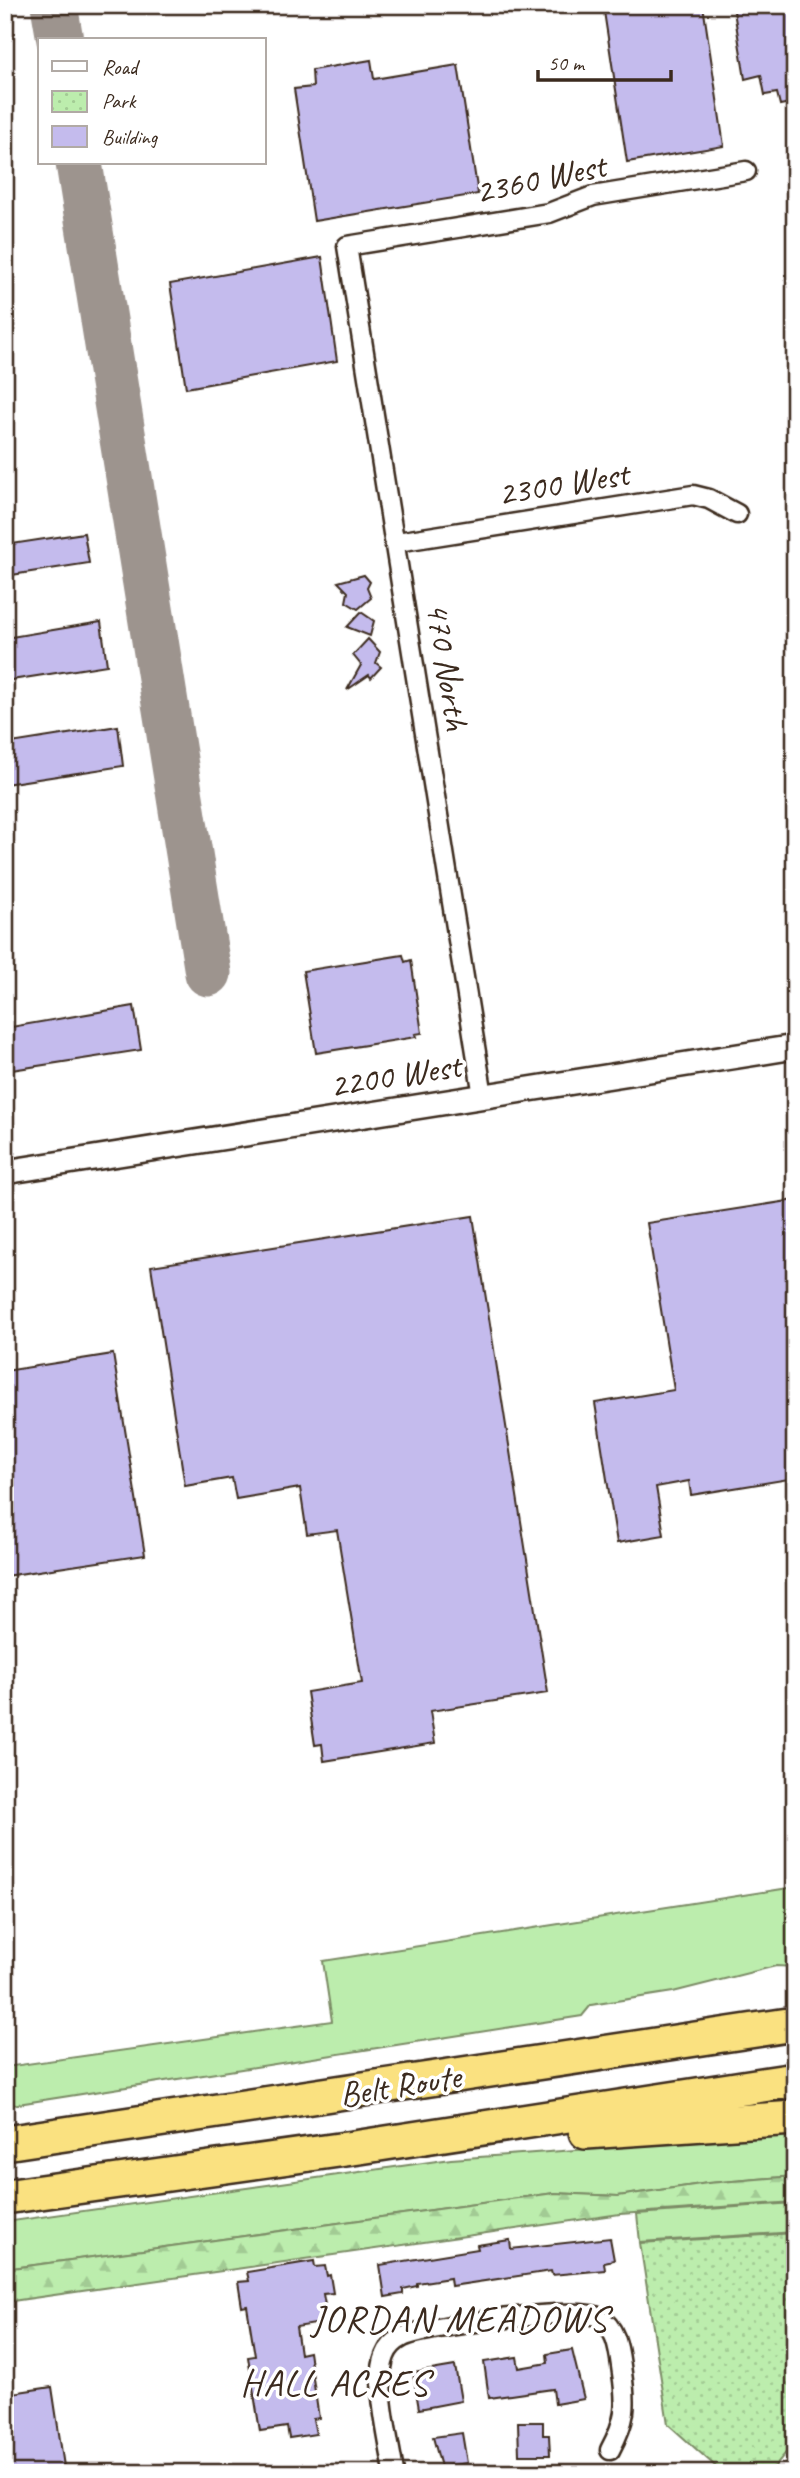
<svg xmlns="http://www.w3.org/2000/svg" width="800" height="2478" font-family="Caveat,sans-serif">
<defs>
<pattern id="forest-firs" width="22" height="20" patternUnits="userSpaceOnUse" patternTransform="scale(1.75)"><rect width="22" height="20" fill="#bcedad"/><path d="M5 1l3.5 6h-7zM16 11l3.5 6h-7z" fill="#a2cb94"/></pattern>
<pattern id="park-dots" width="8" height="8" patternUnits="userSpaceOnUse" patternTransform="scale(1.75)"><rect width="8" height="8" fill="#bcedad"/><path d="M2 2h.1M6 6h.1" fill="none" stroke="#a2cb94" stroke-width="1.8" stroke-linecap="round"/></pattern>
</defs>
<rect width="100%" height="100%" fill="#fff"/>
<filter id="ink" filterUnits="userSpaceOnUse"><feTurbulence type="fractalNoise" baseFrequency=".0143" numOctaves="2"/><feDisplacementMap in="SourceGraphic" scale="14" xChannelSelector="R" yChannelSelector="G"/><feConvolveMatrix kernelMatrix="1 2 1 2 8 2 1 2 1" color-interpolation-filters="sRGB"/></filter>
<g filter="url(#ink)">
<g fill="#bcedad" stroke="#7c8c66" stroke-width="2">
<polygon points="795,1887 795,1967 776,1966 673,1992 591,2005 582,2016 5,2106 5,2067 332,2021 323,1961"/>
<polygon points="795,2134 795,2176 708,2183 618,2196 554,2193 5,2269 5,2222 451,2159"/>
<polygon points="795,2203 795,2232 640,2242 637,2214"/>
</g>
<polygon fill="url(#forest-firs)" stroke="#7c8c66" stroke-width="2" points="795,2176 795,2202 620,2214 5,2302 5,2269 554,2193 618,2196 708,2183"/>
<polygon fill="url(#park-dots)" stroke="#7c8c66" stroke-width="2" points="795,2233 795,2442 769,2473 723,2473 668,2424 640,2243"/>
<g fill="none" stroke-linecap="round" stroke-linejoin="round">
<g stroke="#9d948e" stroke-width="47">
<polyline points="54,5 60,40"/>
<polyline points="79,163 208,973"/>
</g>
</g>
<g fill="#c4bbed" stroke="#3b2a1e" stroke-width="2">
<polygon points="603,5 703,5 724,146 627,162"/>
<polygon points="733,5 795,5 795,102 780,105 777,93 765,95 761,75 745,79"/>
<polygon points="371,60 374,79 458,65 478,194 314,221 294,89 313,87 312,70"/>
<polygon points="322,257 337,361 186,388 170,284"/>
<polygon points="84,533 89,563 5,576 5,545"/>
<polygon points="364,575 370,582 367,588 371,598 358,609 346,602 348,592 338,582"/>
<polygon points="361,612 374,621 370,636 347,627"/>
<polygon points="101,622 107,665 5,681 5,638"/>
<polygon points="368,639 380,652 376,663 381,667 371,678 369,675 347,690 361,665 353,655"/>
<polygon points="118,726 123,766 5,784 5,744"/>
<polygon points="403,955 405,962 411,960 422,1033 415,1034 416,1037 316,1053 303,971"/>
<polygon points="134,1006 141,1050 5,1071 5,1028"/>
<polygon points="795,1200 795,1478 691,1495 689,1481 656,1487 664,1535 617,1543 595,1403 674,1390 647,1223"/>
<polygon points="473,1216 548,1693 430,1711 435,1743 324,1761 322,1744 315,1745 307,1692 362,1683 337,1530 307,1534 300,1488 236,1499 232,1478 185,1486 151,1266"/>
<polygon points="113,1354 145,1555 5,1576 5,1371"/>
<polygon points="610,2238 614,2260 604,2262 605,2270 552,2275 551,2271 451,2286 450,2278 417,2283 417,2286 403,2289 403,2294 385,2297 380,2265 478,2249 477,2245 510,2240 511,2249"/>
<polygon points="314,2261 315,2267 325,2266 327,2276 330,2275 333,2293 323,2294 328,2322 296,2327 300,2354 309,2352 319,2418 313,2419 316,2434 289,2438 287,2427 260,2431 248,2357 255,2356 247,2306 242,2307 238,2282 249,2281 247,2272"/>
<polygon points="572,2350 584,2399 555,2404 553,2389 489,2398 484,2362 517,2357 519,2368 548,2363 547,2354"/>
<polygon points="455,2366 461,2401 419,2409 413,2373"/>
<polygon points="52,2387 65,2473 5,2473 5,2394"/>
<polygon points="518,2422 543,2422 543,2435 549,2435 550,2455 519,2455"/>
<polygon points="462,2433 467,2463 441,2467 433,2437"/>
</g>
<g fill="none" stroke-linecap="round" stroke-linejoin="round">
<defs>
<g id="minor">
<polyline points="397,542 693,495 709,499 737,514"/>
<polyline points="483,1096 347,246 549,213 593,196 746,171"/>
<path d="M394,2473C390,2444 374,2383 385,2356C388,2348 395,2341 403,2337C426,2326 577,2306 598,2317C618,2328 619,2353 622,2373C627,2407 626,2420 610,2450"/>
</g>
<polyline id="tertiary" points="5,1172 795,1047"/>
<g id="motorway">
<polyline points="586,2132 795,2118"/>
<polyline points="5,2143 795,2024"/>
<polyline points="5,2197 360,2147 795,2080"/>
</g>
</defs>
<use href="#minor" stroke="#3b2a1e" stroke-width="23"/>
<use href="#tertiary" stroke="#3b2a1e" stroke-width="28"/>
<use href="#motorway" stroke="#3b2a1e" stroke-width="38"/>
<use href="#minor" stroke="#fff" stroke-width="18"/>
<use href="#tertiary" stroke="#fff" stroke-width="23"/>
<use href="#motorway" stroke="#fae180" stroke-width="33"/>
</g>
</g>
<g text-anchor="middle" stroke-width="7" stroke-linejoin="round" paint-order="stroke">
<g font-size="35" fill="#3b2a1e" stroke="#fff">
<text transform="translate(540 178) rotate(-12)" y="12">2360 West</text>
<text transform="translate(563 483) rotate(-9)" y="12">2300 West</text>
<text transform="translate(448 666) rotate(81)" y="12">470 North</text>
<text transform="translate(395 1075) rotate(-9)" y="12">2200 West</text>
<text transform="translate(400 2085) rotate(-9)" y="12">Belt Route</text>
</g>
<g font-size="37" letter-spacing="2" fill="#3b2a1e" stroke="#fff">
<text x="460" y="2331">JORDAN MEADOWS</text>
<text x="335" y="2395">HALL ACRES</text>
</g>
</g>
<rect width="800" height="2478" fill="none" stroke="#fff" stroke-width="28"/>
<rect x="14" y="14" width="772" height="2450" fill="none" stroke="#3b2a1e" stroke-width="2.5" filter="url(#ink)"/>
<rect x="38" y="38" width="228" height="126" fill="#ffffff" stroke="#b1aaa5" stroke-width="2"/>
<rect x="52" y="61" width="35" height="10" fill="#ffffff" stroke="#b1aaa5" stroke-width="2"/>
<text x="102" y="74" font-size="21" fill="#3b2a1e">Road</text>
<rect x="52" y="91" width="35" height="21" fill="url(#park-dots)" stroke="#b1aaa5" stroke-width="2"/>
<text x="102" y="108" font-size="21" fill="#3b2a1e">Park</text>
<rect x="52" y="126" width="35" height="21" fill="#c4bbed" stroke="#b1aaa5" stroke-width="2"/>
<text x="102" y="144" font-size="21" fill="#3b2a1e">Building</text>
<path d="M538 70v10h133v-10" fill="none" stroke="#3b2a1e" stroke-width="3.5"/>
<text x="548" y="70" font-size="21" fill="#3b2a1e" stroke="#ffffff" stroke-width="5" paint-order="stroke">50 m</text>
</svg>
